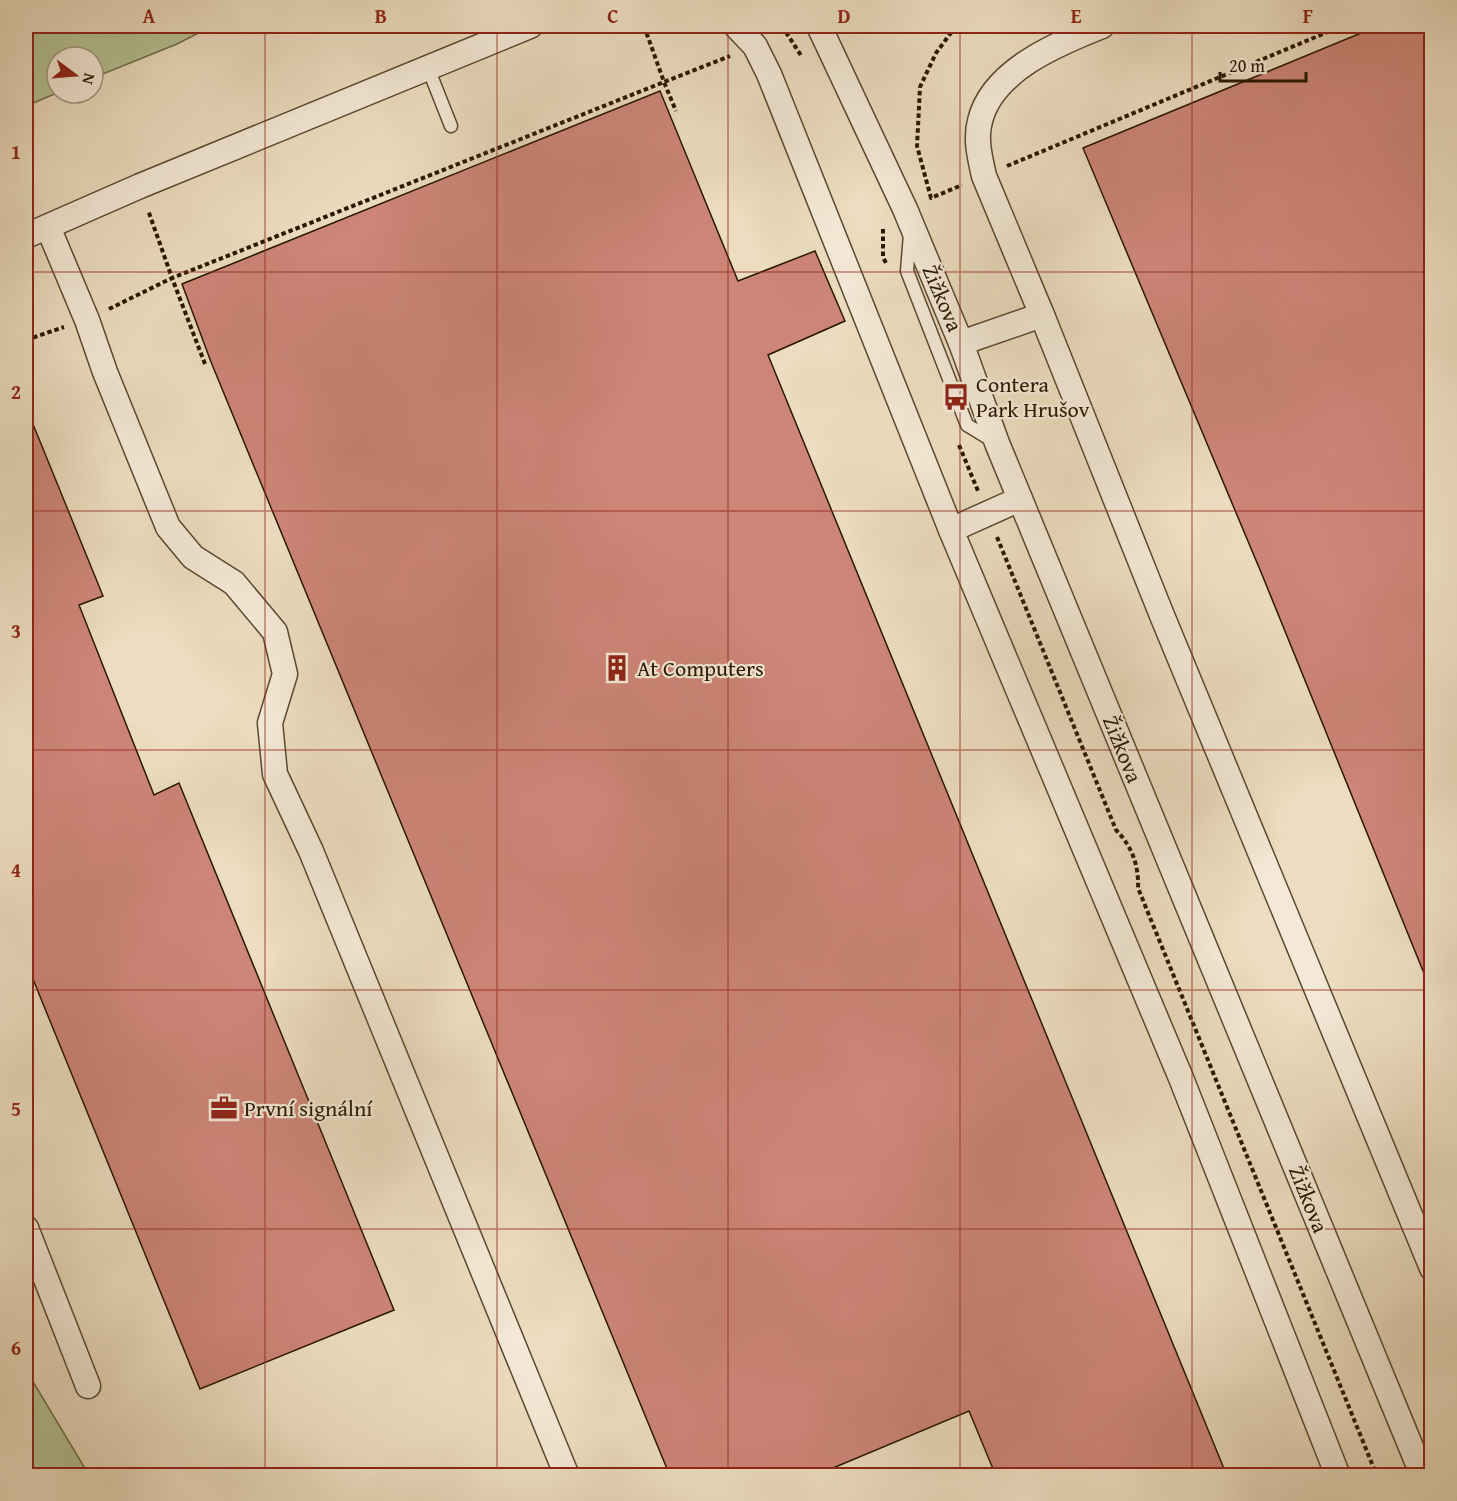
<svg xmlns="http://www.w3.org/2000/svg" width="1457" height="1501" font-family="'Gentium Book Plus',serif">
<rect width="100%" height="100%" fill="#ecddc0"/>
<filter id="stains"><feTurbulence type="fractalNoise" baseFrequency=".00333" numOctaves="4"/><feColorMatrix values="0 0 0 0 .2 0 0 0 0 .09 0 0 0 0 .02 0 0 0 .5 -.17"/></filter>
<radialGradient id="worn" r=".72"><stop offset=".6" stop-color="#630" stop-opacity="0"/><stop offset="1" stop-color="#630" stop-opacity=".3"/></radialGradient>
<g fill="#b4c295" stroke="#6e6c4b" stroke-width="1.5">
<polygon points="26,26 212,26 177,44 93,78 93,57 57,57 57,93 26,106"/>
<polygon points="26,1370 89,1475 26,1475"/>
</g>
<g fill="#cd8578" stroke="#291701" stroke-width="1.5">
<polygon points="1378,26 1432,26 1432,993 1263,577 1083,148"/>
<polygon points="660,91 738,281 815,251 845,321 768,355 1227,1476 996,1476 969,1411 814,1476 670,1476 211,362 182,284"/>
<polygon points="26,407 103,596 79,605 154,795 179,783 394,1310 200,1389 26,962"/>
</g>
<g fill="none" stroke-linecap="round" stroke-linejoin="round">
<defs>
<g id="lane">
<polyline points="428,68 451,126"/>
<polyline points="910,234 907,271 967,425 995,442"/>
</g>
<g id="street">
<polyline points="736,26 755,46 769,74 951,530 1181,1078 1338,1476"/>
<polyline points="819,26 905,209 961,343 997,443 1423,1476"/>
<polyline points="48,227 87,320 105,372 168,527 193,557 234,583 275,632 285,674 270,723 275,774 311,851 567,1476"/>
<polyline points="26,236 140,186 530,26"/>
<polyline points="1042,315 1161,613 1432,1268"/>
<path d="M961,343L1042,315L984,176C980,158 975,139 980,121C992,70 1059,43 1102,26"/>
<polyline points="951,530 1020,499"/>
<polyline points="26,1228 88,1386"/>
</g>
</defs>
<use href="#lane" stroke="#5a4831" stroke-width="15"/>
<use href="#street" stroke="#5a4831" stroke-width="27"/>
<g stroke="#291701" stroke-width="4" stroke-dasharray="4.5 3" stroke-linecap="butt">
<polyline points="644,26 664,82 730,56"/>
<polyline points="782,26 802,57"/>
<polyline points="956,26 936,53 920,87 917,146 931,198 962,185"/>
<polyline points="1007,166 1342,26"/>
<polyline points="883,229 883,257 886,263"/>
<polyline points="109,309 172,278 148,210"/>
<polyline points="26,340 64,327"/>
<polyline points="205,364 172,278 664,82 676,111"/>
<polyline points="959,445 978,491"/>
<path d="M997,537L1116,830C1132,846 1139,866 1138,888L1377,1476"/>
</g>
<use href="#lane" stroke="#f3e9d6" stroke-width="12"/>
<use href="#street" stroke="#f3e9d6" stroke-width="24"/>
</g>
<path fill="none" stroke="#8f2418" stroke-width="1.5" stroke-opacity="0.55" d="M265,26V1476M497,26V1476M728,26V1476M960,26V1476M1192,26V1476M26,272H1432M26,511H1432M26,750H1432M26,990H1432M26,1229H1432"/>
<defs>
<symbol id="bus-bare" viewBox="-9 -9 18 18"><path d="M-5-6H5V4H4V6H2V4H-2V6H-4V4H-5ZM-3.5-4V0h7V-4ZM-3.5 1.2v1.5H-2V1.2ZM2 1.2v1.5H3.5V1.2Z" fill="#8f2418" stroke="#f3e9d6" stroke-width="2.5" paint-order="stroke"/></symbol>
<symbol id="building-bare" viewBox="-9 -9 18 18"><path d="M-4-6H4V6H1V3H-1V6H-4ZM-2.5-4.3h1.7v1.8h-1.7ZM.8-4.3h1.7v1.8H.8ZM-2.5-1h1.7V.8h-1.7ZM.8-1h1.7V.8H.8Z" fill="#8f2418" stroke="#f3e9d6" stroke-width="2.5" paint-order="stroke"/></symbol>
<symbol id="office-bare" viewBox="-9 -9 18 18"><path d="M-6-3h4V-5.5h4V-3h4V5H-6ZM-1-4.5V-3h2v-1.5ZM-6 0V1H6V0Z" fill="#8f2418" stroke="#f3e9d6" stroke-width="2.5" paint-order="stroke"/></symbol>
</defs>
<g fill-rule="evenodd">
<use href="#bus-bare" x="937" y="378" width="38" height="38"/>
<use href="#building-bare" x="598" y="649" width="38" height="38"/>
<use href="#office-bare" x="205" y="1089" width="38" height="38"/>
</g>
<g text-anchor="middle" stroke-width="4.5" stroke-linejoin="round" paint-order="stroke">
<g font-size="22" fill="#291701" stroke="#f3e9d6">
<text transform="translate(943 298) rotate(67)" y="8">Žižkova</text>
<text transform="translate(1123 749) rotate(68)" y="8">Žižkova</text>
<text transform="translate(1309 1199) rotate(68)" y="8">Žižkova</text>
</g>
<g font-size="22" fill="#291701" stroke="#f3e9d6" text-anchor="start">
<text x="976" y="392">Contera<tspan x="976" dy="25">Park Hrušov</tspan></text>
<text x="637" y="676">At Computers</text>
<text x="244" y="1116">První signální</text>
</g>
</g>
<rect width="1457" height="1501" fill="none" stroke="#ecddc0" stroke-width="66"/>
<g transform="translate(75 75) rotate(106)"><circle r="28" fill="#f3e9d6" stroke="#a29581" stroke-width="1.5"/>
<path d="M0-4.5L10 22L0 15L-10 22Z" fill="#8f2418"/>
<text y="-9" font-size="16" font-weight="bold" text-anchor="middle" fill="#291701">N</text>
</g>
<path d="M1220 72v9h86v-9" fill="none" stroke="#291701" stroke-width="3"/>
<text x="1229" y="72" font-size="18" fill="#291701" stroke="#f3e9d6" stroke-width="4.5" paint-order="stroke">20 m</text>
<rect x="33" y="33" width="1391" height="1435" fill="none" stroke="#8f2418" stroke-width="2"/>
<g font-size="20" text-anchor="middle" font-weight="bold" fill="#8f2418">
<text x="149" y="23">A</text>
<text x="381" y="23">B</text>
<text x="613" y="23">C</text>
<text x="844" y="23">D</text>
<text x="1076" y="23">E</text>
<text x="1308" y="23">F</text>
<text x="16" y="159">1</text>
<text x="16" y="399">2</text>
<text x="16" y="638">3</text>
<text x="16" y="877">4</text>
<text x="16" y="1116">5</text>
<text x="16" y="1355">6</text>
</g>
<rect width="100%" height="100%" filter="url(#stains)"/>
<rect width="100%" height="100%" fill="url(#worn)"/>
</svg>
